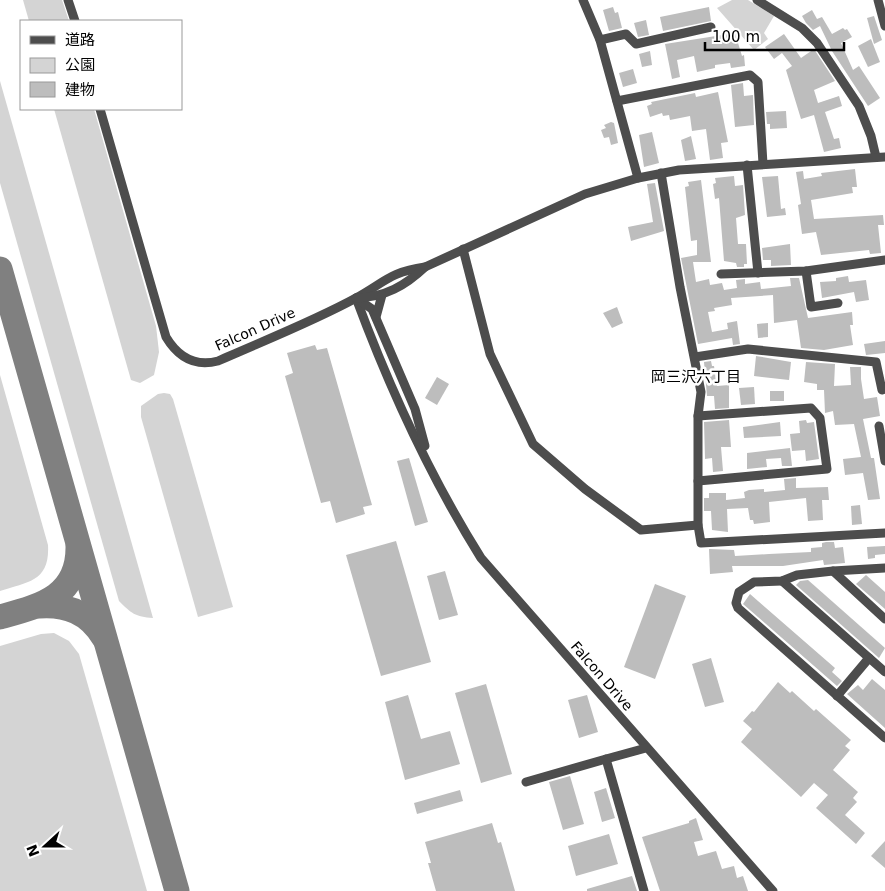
<svg xmlns="http://www.w3.org/2000/svg" width="885" height="891" font-family="'DejaVu Sans','Noto Sans JP',sans-serif">
<rect width="100%" height="100%" fill="#fff"/>
<g fill="#d4d4d4">
<polygon points="23,0 62,0 69,21 29,21"/>
<polygon points="732,0 748,0 774,16 764,33 768,39 754,50 717,8"/>
<path d="M0,81L153,618C135,617 131,613 119,601L0,183Z"/>
<polygon points="54,109 94,109 156,326 159,352 154,375 140,383 131,380"/>
<path d="M0,375L48,545C50,581 29,582 0,591Z"/>
<polygon points="164,393 170,394 173,399 233,607 198,617 141,417 141,406 158,394"/>
<polygon points="54,633 69,641 79,654 147,891 0,891 0,646 41,634"/>
</g>
<g fill="none" stroke-linecap="round" stroke-linejoin="round">
<g stroke="#808080" stroke-width="25">
<polyline points="0,269 177,891"/>
<path d="M39,606C66,604 89,612 104,638"/>
<path d="M0,617C40,606 79,597 78,546"/>
</g>
</g>
<g fill="#bdbdbd">
<polygon points="613,7 615,13 618,12 622,28 609,31 603,10"/>
<polygon points="709,7 711,21 663,31 660,17"/>
<polygon points="812,10 817,19 822,17 832,34 843,28 845,30 847,29 852,37 841,43 853,70 859,66 880,98 868,106 832,51 820,26 813,30 806,23 802,16"/>
<polygon points="874,16 882,40 874,44 867,18"/>
<polygon points="646,20 649,35 638,37 634,23"/>
<polygon points="735,33 742,56 744,55 745,66 731,68 730,63 715,65 715,68 697,72 694,56 677,60 680,77 672,79 665,44"/>
<polygon points="784,34 801,58 814,49 835,81 814,90 818,103 839,96 842,106 825,112 834,139 839,138 841,148 824,152 814,115 801,119 786,70 792,66 782,53 774,59 765,47"/>
<polygon points="871,39 880,62 868,67 858,46"/>
<polygon points="650,51 652,65 642,67 639,54"/>
<polygon points="633,69 637,83 623,87 619,73"/>
<polygon points="743,83 744,96 753,95 754,125 735,127 731,85"/>
<polygon points="718,92 728,142 721,143 723,158 710,160 706,129 692,131 690,116 670,120 669,115 663,116 662,113 650,117 647,106 652,104 651,102 695,93 696,97"/>
<polygon points="786,111 787,128 770,129 770,124 767,124 766,112"/>
<polygon points="611,122 614,123 618,143 611,145 609,137 604,138 601,130 606,128 604,125"/>
<polygon points="652,132 659,163 644,167 639,135"/>
<polygon points="691,136 696,159 685,161 681,140"/>
<polygon points="855,169 857,187 852,187 853,193 811,200 814,219 883,215 884,225 878,225 881,253 870,254 869,250 821,255 816,232 802,234 798,205 801,204 796,172 803,171 804,179 822,176 821,173"/>
<polygon points="734,176 735,186 743,185 745,215 736,218 738,244 746,244 747,264 744,264 744,267 737,267 736,263 724,261 719,198 715,199 713,184 716,183 715,178"/>
<polygon points="778,176 781,209 785,208 786,215 767,217 762,177"/>
<polygon points="701,180 711,262 693,262 696,282 709,279 710,285 722,283 724,290 737,288 736,280 745,279 745,284 760,282 761,289 791,286 790,278 799,278 808,318 852,312 853,325 850,325 853,345 824,350 801,348 797,320 774,323 773,295 731,298 732,305 714,308 715,311 708,312 712,332 728,329 727,323 737,321 740,344 733,345 732,338 698,344 681,258 697,255 697,240 691,241 685,187 689,186 688,182"/>
<polygon points="655,183 664,231 631,241 628,227 653,222 647,184"/>
<polygon points="790,244 791,265 771,266 771,260 763,260 762,248"/>
<polygon points="848,276 849,282 866,280 869,300 856,302 854,292 822,298 820,282 836,281 836,278"/>
<polygon points="617,307 623,323 612,328 603,313"/>
<polygon points="768,323 768,337 758,338 757,324"/>
<polygon points="885,341 885,353 866,355 864,344"/>
<polygon points="315,345 317,350 327,348 372,505 363,507 365,514 336,523 330,501 321,503 285,376 293,373 287,353"/>
<polygon points="756,356 791,362 789,380 754,376"/>
<polygon points="711,361 712,366 714,366 717,386 729,385 729,408 715,409 714,396 707,396 704,362"/>
<polygon points="806,362 835,364 834,386 851,385 850,367 861,367 861,379 864,399 877,397 880,416 863,419 871,458 874,458 880,499 868,500 863,473 845,475 843,459 861,457 854,424 835,425 833,411 825,413 824,390 817,390 817,384 804,382"/>
<polygon points="437,377 449,384 437,405 425,398"/>
<polygon points="754,387 755,404 741,405 739,388"/>
<rect x="770" y="391" width="14" height="10"/>
<polygon points="729,420 731,447 721,447 723,471 713,472 712,458 705,459 704,422"/>
<polygon points="806,420 807,423 814,422 819,459 806,461 805,450 792,451 790,434 800,433 799,421"/>
<polygon points="780,422 781,436 744,438 743,427"/>
<polygon points="790,448 792,466 782,466 781,458 766,459 767,467 747,469 747,453"/>
<polygon points="409,458 428,522 415,526 397,461"/>
<polygon points="796,478 796,488 828,487 829,500 822,500 823,520 808,521 806,498 769,502 770,522 754,524 753,520 750,520 748,508 727,509 728,532 712,530 711,511 704,511 704,498 709,498 709,493 726,493 726,500 745,498 744,492 749,490 764,489 764,492 785,490 784,479"/>
<polygon points="860,505 862,524 852,525 851,506"/>
<polygon points="396,541 431,662 381,676 346,555"/>
<polygon points="826,542 834,542 835,548 843,547 845,563 824,565 823,560 783,566 732,566 733,572 710,574 709,549 734,550 735,556 769,554 811,552 811,548 822,547 822,543"/>
<polygon points="885,546 885,554 875,555 875,558 868,559 867,547"/>
<polygon points="445,571 458,615 439,620 427,576"/>
<polygon points="866,575 885,592 885,609 856,584"/>
<polygon points="808,580 885,648 879,658 796,585 800,581"/>
<polygon points="655,584 686,596 655,679 624,667"/>
<polygon points="750,594 835,668 832,672 842,681 837,686 743,604"/>
<polygon points="711,658 724,702 705,707 692,664"/>
<polygon points="872,679 885,690 885,728 847,694 858,685 863,690"/>
<polygon points="778,682 790,693 792,691 814,711 816,709 851,740 845,746 850,750 833,770 858,792 853,798 857,802 845,815 865,833 856,844 816,808 828,795 814,783 801,797 741,742 752,729 743,721 752,711 754,712"/>
<polygon points="486,684 512,774 481,783 455,693"/>
<polygon points="408,695 421,739 450,731 460,764 405,780 385,702"/>
<polygon points="587,695 598,732 579,738 568,700"/>
<polygon points="570,776 584,824 563,830 549,782"/>
<polygon points="606,788 615,818 602,822 594,792"/>
<polygon points="460,790 463,801 417,814 414,803"/>
<polygon points="696,818 703,840 694,842 698,856 716,851 722,869 734,866 737,878 743,876 748,891 660,891 642,837 689,823 689,821"/>
<polygon points="492,823 498,843 501,842 515,891 436,891 428,863 431,863 425,842"/>
<polygon points="609,834 618,864 576,876 568,846"/>
<polygon points="885,841 885,868 871,856"/>
<polygon points="632,876 637,891 587,891 587,889"/>
</g>
<g fill="none" stroke-linecap="round" stroke-linejoin="round">
<g stroke="#4d4d4d" stroke-width="9">
<polyline points="68,0 75,21"/>
<polyline points="583,0 600,40 638,178"/>
<polyline points="757,0 802,28 817,43 859,106 871,136 876,157"/>
<polyline points="878,0 885,26"/>
<polyline points="600,40 626,34 636,44 711,27"/>
<polyline points="617,101 750,75 758,82 763,164"/>
<path d="M100,109L166,337C178,357 195,367 218,361C263,341 314,321 356,298C385,282 390,272 425,267L585,194L638,178L679,170L885,157"/>
<polyline points="747,165 758,273"/>
<polyline points="661,173 680,287 701,392 698,416 698,525 701,543 885,533"/>
<polyline points="463,249 490,354 533,444 585,489 641,530 698,525"/>
<polyline points="806,271 811,307 838,303"/>
<polyline points="721,274 806,271 885,260"/>
<path d="M356,298C389,387 431,478 481,558L773,891"/>
<polyline points="356,298 372,309 415,409 425,446"/>
<path d="M357,298C385,297 405,286 425,267"/>
<polyline points="376,317 382,295"/>
<polyline points="695,357 748,349 876,362 882,390 885,389"/>
<polyline points="698,416 811,408 820,418 827,469 698,481"/>
<polyline points="879,426 885,461"/>
<polyline points="885,568 833,571 885,619"/>
<polyline points="833,571 797,575 782,581 754,582 739,592 736,603 738,608 885,738"/>
<polyline points="782,581 885,672"/>
<polyline points="837,696 869,658"/>
<polyline points="606,759 646,748"/>
<polyline points="526,782 606,759 644,891"/>
</g>
</g>
<g text-anchor="middle" stroke-width="5" stroke-linejoin="round" paint-order="stroke">
<g font-size="14" fill="#000" stroke="#fff">
<text transform="translate(255 329) rotate(-24)" y="5">Falcon Drive</text>
<text transform="translate(602 676) rotate(49)" y="5">Falcon Drive</text>
</g>
<g font-size="15" fill="#000" stroke="#fff">
<text x="696" y="382">岡三沢六丁目</text>
</g>
</g>
<rect x="20" y="20" width="162" height="90" fill="#ffffff" stroke="#999999"/>
<rect x="30" y="36" width="25" height="8" fill="#4d4d4d" stroke="#999999"/>
<text x="65" y="45" font-size="15" fill="#000000">道路</text>
<rect x="30" y="58" width="25" height="15" fill="#d4d4d4" stroke="#999999"/>
<text x="65" y="70" font-size="15" fill="#000000">公園</text>
<rect x="30" y="82" width="25" height="15" fill="#bdbdbd" stroke="#999999"/>
<text x="65" y="95" font-size="15" fill="#000000">建物</text>
<g transform="translate(45 846) rotate(249)" stroke="#ffffff" stroke-width="4" paint-order="stroke">
<path d="M0-4L9 19L0 12L-9 19Z" fill="#000000"/>
<text y="-8" font-size="14" font-weight="bold" text-anchor="middle" fill="#000000">N</text>
</g>
<path d="M705 42v8h139v-8" fill="none" stroke="#000000" stroke-width="2.5"/>
<text x="712" y="42" font-size="15" fill="#000000" stroke="#ffffff" stroke-width="4" paint-order="stroke">100 m</text>
</svg>
